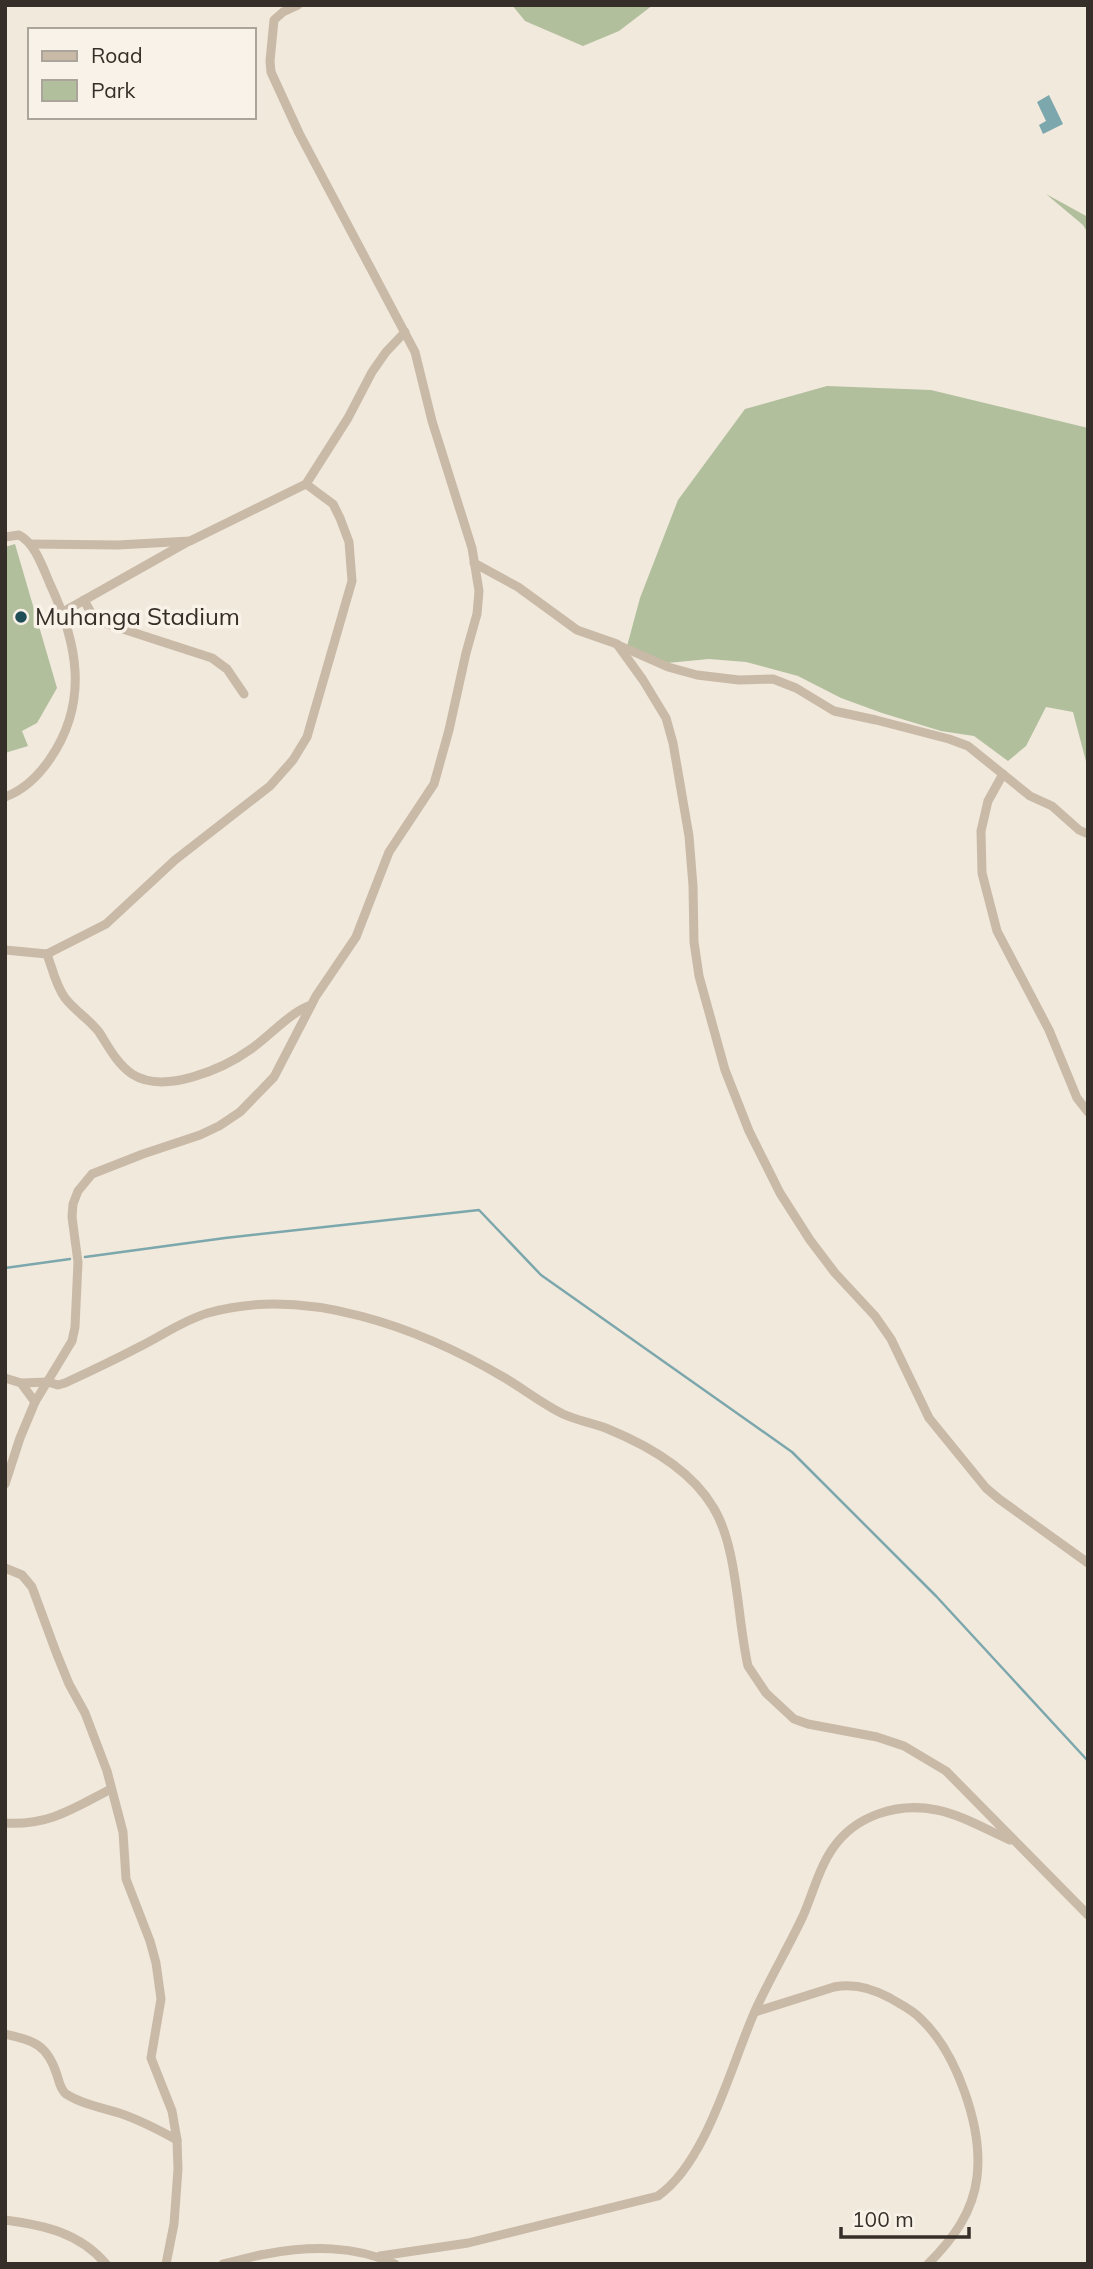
<svg xmlns="http://www.w3.org/2000/svg" width="1093" height="2269" font-family="Mulish,sans-serif">
<rect width="100%" height="100%" fill="#f1e9dc"/>
<g fill="#b1bf9d">
<polygon points="512,5 653,5 619,31 583,46 525,21"/>
<polygon points="1046,194 1088,217 1088,233 1083,225"/>
<polygon points="827,386 931,390 1088,428 1088,769 1073,712 1046,707 1026,746 1008,761 974,736 941,731 882,713 841,698 798,676 746,662 709,659 667,663 626,650 640,598 678,500 745,409"/>
<polygon points="15,544 57,688 37,723 22,731 28,746 5,753 5,547"/>
</g>
<polygon fill="#7ca7ad" points="1049,95 1063,124 1043,134 1039,125 1046,121 1037,102"/>
<g fill="none" stroke-linecap="round" stroke-linejoin="round">
<g stroke="#7ca7ad" stroke-width="2.5">
<polyline points="85,1257 225,1238 479,1210 541,1275 792,1452 936,1596 1088,1761"/>
<polyline points="5,1268 70,1259"/>
</g>
<g stroke="#c9baa8" stroke-width="9">
<path d="M5,537L19,535C35,543 43,568 50,584C78,644 89,702 50,759C39,775 24,790 5,797"/>
<polyline points="30,544 118,545 190,541 306,484 348,418 372,372 386,352 405,332"/>
<polyline points="474,563 518,587 577,630 617,644 643,680 666,718 673,743 689,836 693,886 694,942 699,976 725,1070 749,1131 780,1193 810,1240 835,1273 875,1316 891,1339 929,1418 986,1488 999,1499 1088,1563"/>
<polyline points="84,600 95,620 212,658 227,669 244,694"/>
<polyline points="63,612 189,541"/>
<polyline points="618,645 668,667 697,675 739,680 773,679 796,688 834,711 876,720 949,739 968,746 1030,796 1052,806 1079,830 1088,834"/>
<polyline points="1003,774 988,801 981,831 982,873 997,931 1049,1030 1077,1098 1088,1112"/>
<polyline points="5,950 47,954 106,924 175,860 270,786 293,760 307,737 352,581 349,542 340,518 333,504 306,484"/>
<path d="M47,954C52,968 56,986 65,998C75,1011 89,1019 99,1032C108,1046 117,1064 132,1074C164,1095 223,1069 251,1049C271,1035 289,1013 311,1005"/>
<polyline points="5,1378 21,1383 35,1402"/>
<path d="M21,1383L48,1382L58,1385L65,1383C91,1371 116,1359 141,1346C163,1335 184,1320 208,1313C306,1285 420,1328 505,1378C525,1390 543,1404 563,1414C578,1421 594,1423 608,1429C647,1445 691,1470 713,1507C738,1547 737,1619 748,1666L766,1693L794,1719L808,1724L877,1737L904,1746L946,1771L1088,1915"/>
<polyline points="5,1484 20,1438 35,1402 72,1341 75,1327 78,1262 72,1217 73,1204 78,1191 92,1174 143,1154 200,1135 219,1126 240,1112 274,1077 316,996 356,937 389,852 434,784 449,730 466,653 477,614 479,591 472,548 432,421 415,352 299,133 271,72 270,61 274,20 283,12 298,5"/>
<polyline points="5,1568 22,1575 32,1587 56,1652 69,1684 85,1713 107,1771 123,1832 126,1879 150,1941 156,1963 161,1999 151,2058 172,2111 177,2140 178,2169 174,2224 166,2264"/>
<path d="M5,1823C49,1826 74,1808 111,1789"/>
<path d="M755,2012L834,1987C854,1983 872,1988 890,1998C900,2004 913,2010 921,2019C957,2053 983,2128 977,2177C973,2212 953,2239 928,2264"/>
<path d="M5,2034C34,2041 47,2044 57,2075C59,2081 60,2089 66,2094C83,2105 104,2108 122,2114C142,2121 159,2130 177,2140"/>
<path d="M5,2220C44,2225 80,2233 106,2264"/>
<path d="M380,2256L468,2243L658,2196C707,2162 731,2065 755,2011C770,1978 788,1948 803,1916C813,1893 819,1868 833,1848C856,1815 898,1802 937,1810C962,1815 987,1830 1010,1840"/>
<path d="M223,2264C238,2261 252,2256 266,2254C310,2246 354,2245 395,2264"/>
</g>
</g>
<circle fill="#1f4e56" stroke="#f9f2e8" stroke-width="2.5" cx="21" cy="617" r="7"/>
<g text-anchor="middle" stroke-width="7" stroke-linejoin="round" paint-order="stroke">
<g font-size="24" fill="#362e28" stroke="#f9f2e8" text-anchor="start">
<text x="35" y="625">Muhanga Stadium</text>
</g>
</g>
<rect width="1093" height="2269" fill="none" stroke="#362e28" stroke-width="14"/>
<rect x="28" y="28" width="228" height="91" fill="#f9f2e8" stroke="#aba49b" stroke-width="2"/>
<rect x="42" y="51" width="35" height="10" fill="#c9baa8" stroke="#aba49b" stroke-width="2"/>
<text x="91" y="63" font-size="21" fill="#362e28">Road</text>
<rect x="42" y="80" width="35" height="21" fill="#b1bf9d" stroke="#aba49b" stroke-width="2"/>
<text x="91" y="98" font-size="21" fill="#362e28">Park</text>
<path d="M841 2227v10h128v-10" fill="none" stroke="#362e28" stroke-width="3.5"/>
<text x="852" y="2227" font-size="21" fill="#362e28" stroke="#f9f2e8" stroke-width="5" paint-order="stroke">100 m</text>
</svg>
